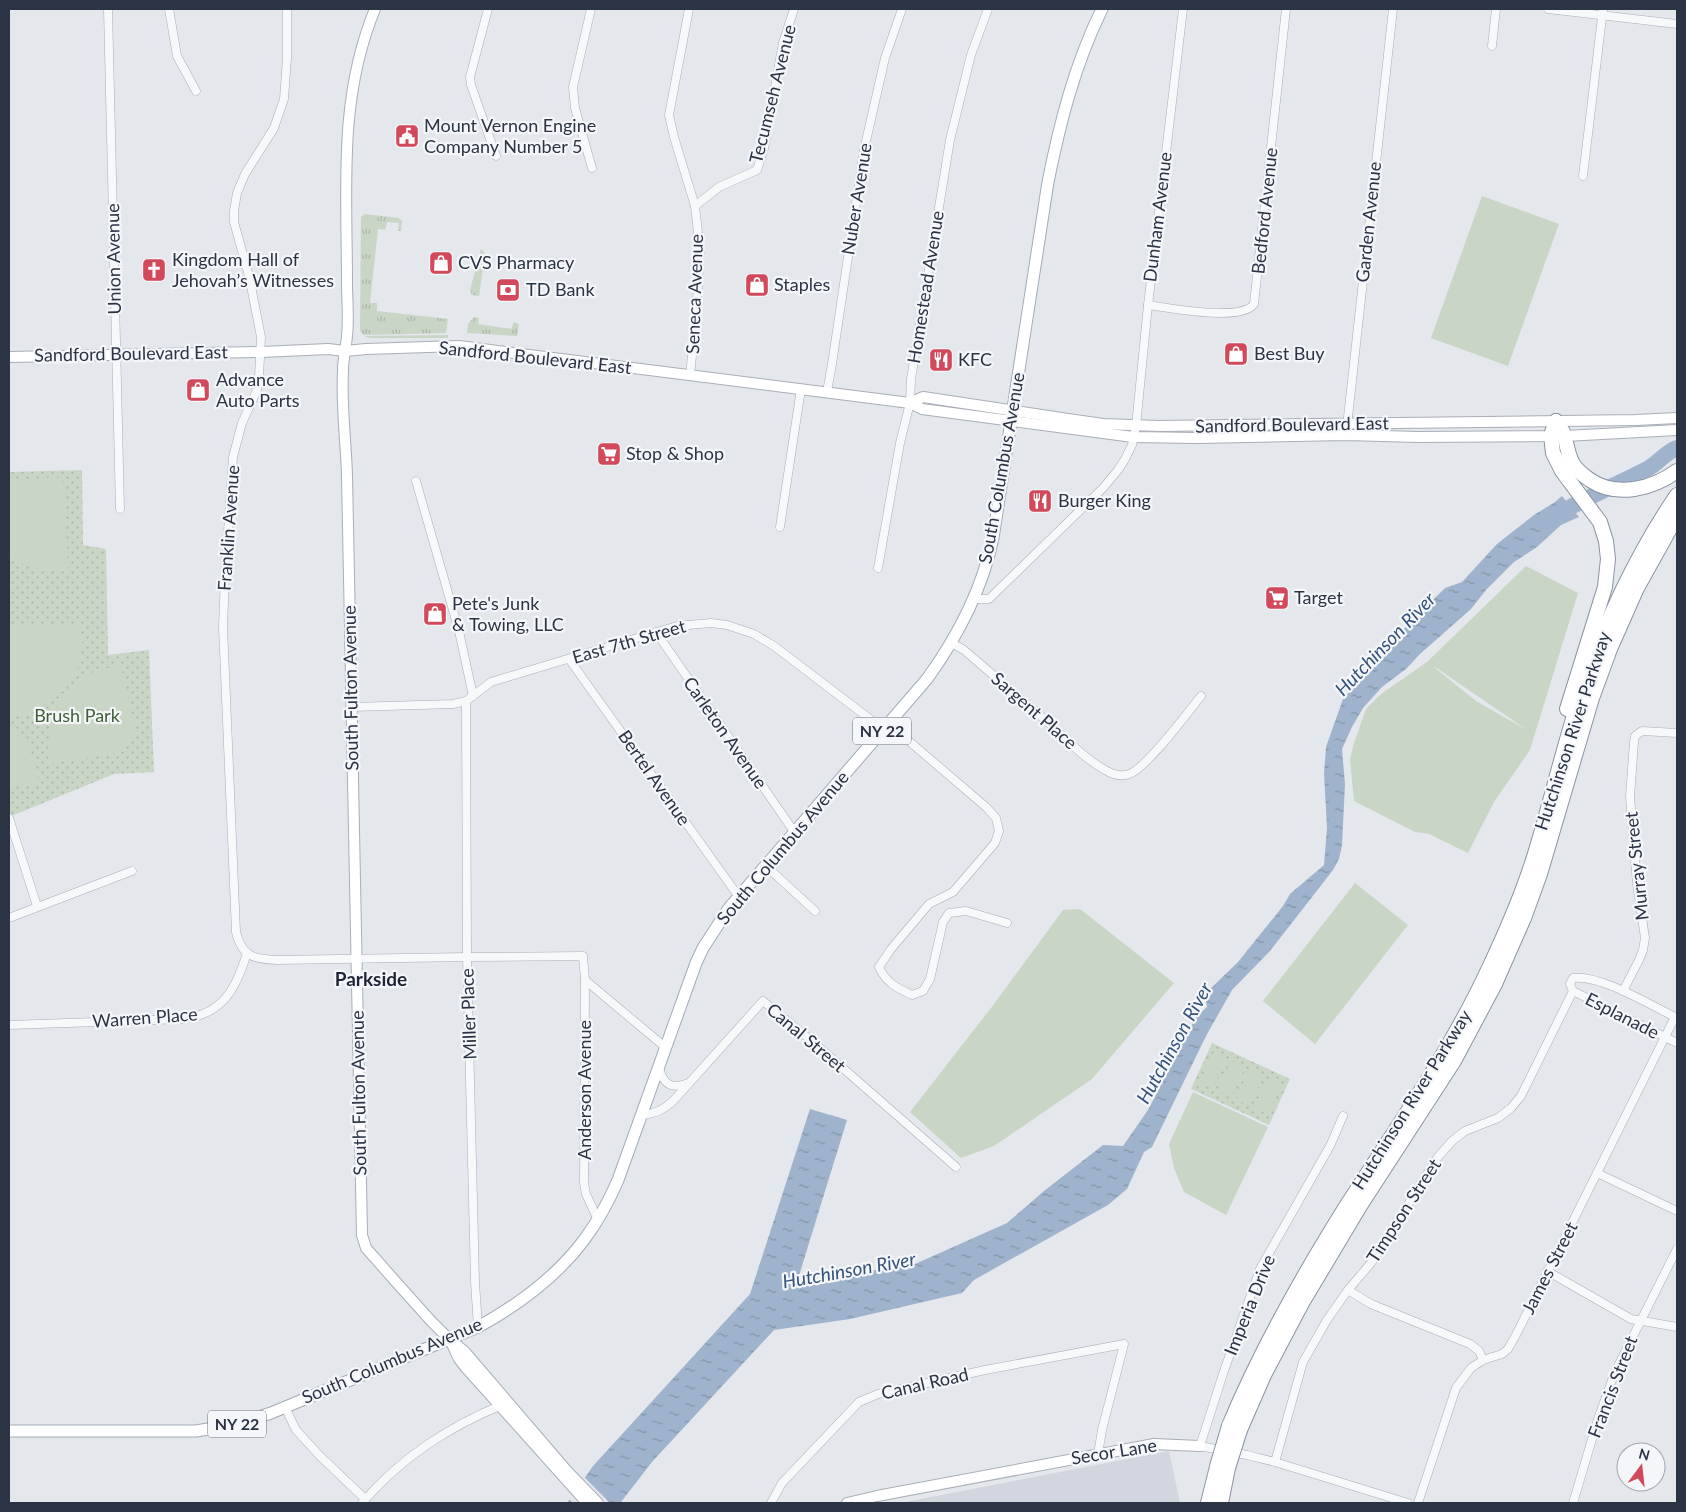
<svg xmlns="http://www.w3.org/2000/svg" width="1686" height="1512" font-family="Lato,sans-serif">
<defs>
<pattern id="grass-tufts" width="24" height="20" patternUnits="userSpaceOnUse" patternTransform="scale(1.25)"><rect width="24" height="20" fill="#c9d6c5"/><path d="M3 7l-1-3M5 7V3M7 7l1-3M15 17l-1-3M17 17v-4M19 17l1-3" fill="none" stroke="#adb8ab"/></pattern>
<pattern id="park-dots" width="8" height="8" patternUnits="userSpaceOnUse" patternTransform="scale(1.25)"><rect width="8" height="8" fill="#c9d6c5"/><path d="M2 2h.1M6 6h.1" fill="none" stroke="#adb8ab" stroke-width="1.8" stroke-linecap="round"/></pattern>
<pattern id="water-ripples" width="26" height="14" patternUnits="userSpaceOnUse" patternTransform="scale(1.25)"><rect width="26" height="14" fill="#9fb4cc"/><path d="M2 4q2-2 4 0t4 0M15 11q2-2 4 0t4 0" fill="none" stroke="#8293a7"/></pattern>
</defs>
<rect width="100%" height="100%" fill="#e4e7ec"/>
<polygon fill="#d2d6de" points="1169,1451 1180,1503 900,1503"/>
<g fill="url(#grass-tufts)">
<polygon points="365,214 399,218 402,221 401,231 398,231 399,223 387,222 385,230 378,229 370,303 377,303 377,311 448,319 446,333 363,335 360,330 361,217"/>
<polygon points="481,249 485,254 479,296 472,295 470,290"/>
<polygon points="474,317 479,318 478,324 511,329 514,322 519,324 517,336 467,333 468,324"/>
<polygon points="448,335 448,338 369,338 364,336"/>
</g>
<g fill="url(#park-dots)">
<polygon points="82,470 83,545 106,549 108,655 149,650 154,772 114,774 9,817 9,472"/>
<polygon points="1212,1043 1290,1079 1269,1125 1191,1089"/>
</g>
<g fill="#c9d6c5" fill-rule="evenodd">
<polygon points="1482,196 1559,224 1508,366 1431,338"/>
<path d="M57,477L64,483L68,571C45,570 28,570 9,555V481Z"/>
<path d="M1526,566L1578,593L1530,750L1494,802L1468,853L1429,834L1415,832L1354,801L1350,759L1354,743L1366,709L1381,694L1427,662ZM1434,667H1435L1527,730L1476,701Z"/>
<polygon points="79,625 83,645 79,665 70,684 54,699 32,713 9,715 9,631 12,627"/>
<path d="M121,666L136,732L123,752L49,764C46,730 53,697 84,678C89,675 93,671 98,670C105,668 114,667 121,666Z"/>
<path d="M9,720C28,738 35,758 39,783L9,787Z"/>
<polygon points="1355,883 1408,925 1315,1044 1263,1001"/>
<polygon points="1080,909 1174,983 1092,1079 994,1146 961,1158 910,1112 994,1004 1063,910"/>
<polygon points="1213,1053 1226,1059 1213,1089 1199,1083"/>
<polygon points="1231,1061 1245,1068 1231,1098 1217,1091"/>
<polygon points="1249,1070 1263,1076 1250,1106 1236,1100"/>
<polygon points="1268,1078 1282,1085 1268,1114 1254,1108"/>
<polygon points="1193,1092 1268,1127 1226,1215 1184,1192 1174,1168 1169,1144"/>
</g>
<polygon fill="url(#water-ripples)" points="1562,496 1579,517 1561,525 1537,547 1514,562 1486,590 1471,609 1420,654 1406,669 1382,687 1363,708 1352,727 1342,749 1345,784 1342,845 1339,859 1333,870 1270,951 1232,990 1206,1036 1152,1147 1144,1152 1127,1189 1108,1205 974,1280 962,1293 850,1319 774,1330 652,1462 621,1502 620,1503 567,1503 593,1466 750,1294 810,1109 847,1120 797,1282 915,1264 1007,1223 1044,1191 1103,1145 1123,1146 1148,1110 1196,1017 1207,1007 1205,994 1238,962 1283,906 1290,894 1324,865 1327,828 1324,773 1326,747 1343,699 1404,629 1445,588 1462,582 1497,544 1534,515 1555,502"/>
<polygon fill="#e4e7ec" points="583,1476 610,1503 573,1503 568,1498"/>
<g fill="none" stroke-linecap="round" stroke-linejoin="round">
<path stroke="#9fb4cc" stroke-width="16" d="M1551,518C1583,499 1616,485 1649,468C1659,462 1666,452 1677,448"/>
<defs>
<g id="street">
<polyline points="108,9 120,509"/>
<polyline points="169,9 177,56 196,91"/>
<path d="M287,9V58L284,99L274,128L245,174L237,193L234,211V222L249,276L261,337L259,377L257,390L242,423L233,457L225,577L223,627L236,932C242,957 254,959 277,960L467,957L583,956L585,980L584,1183L586,1194L598,1220"/>
<polyline points="488,9 470,77 471,85 496,156"/>
<polyline points="591,9 573,87 575,108 592,168"/>
<polyline points="689,9 669,115 674,137 695,206 700,250 696,317 690,375"/>
<polyline points="1548,9 1677,24"/>
<polyline points="1492,46 1496,9"/>
<polyline points="1583,176 1603,9"/>
<polyline points="695,206 719,187 757,170 764,148 783,43 794,9"/>
<path d="M1148,305C1170,308 1241,322 1254,304L1286,9"/>
<polyline points="827,392 832,364 864,150 885,58 902,9"/>
<polyline points="1346,435 1393,9"/>
<polyline points="416,481 459,631 473,696"/>
<polyline points="780,527 801,389"/>
<polyline points="878,568 900,443 910,403 911,379 950,140 971,55 988,9"/>
<polyline points="974,599 989,599 1103,488 1118,470 1125,459 1132,445 1136,426 1148,305 1183,9"/>
<polyline points="656,632 795,833"/>
<path d="M952,643L964,650C993,675 1022,700 1051,725C1068,741 1086,760 1107,771C1114,775 1121,777 1129,774C1146,769 1188,712 1201,696"/>
<polyline points="569,659 739,897"/>
<polyline points="466,701 467,957 475,1282 478,1327"/>
<polyline points="352,707 453,704 466,701 491,682 677,626 711,623 727,625 754,634 774,646 883,729"/>
<path d="M889,724L986,807L996,818L999,831L995,843L953,892L929,904L891,949L879,967C886,983 897,988 912,995L923,991L930,979L943,922L949,913L966,911L1007,923"/>
<polyline points="9,818 37,906"/>
<polyline points="766,866 815,911"/>
<polyline points="9,918 132,871"/>
<polyline points="585,980 665,1047"/>
<polyline points="1623,991 1639,960 1643,950 1645,938 1637,884 1630,797 1634,742 1635,736 1642,731 1677,733"/>
<path d="M1677,1018C1652,1006 1600,974 1573,978L1570,984L1573,991L1677,1043"/>
<path d="M9,1025L183,1019C223,1014 236,989 247,953"/>
<path d="M659,1068C664,1086 672,1089 689,1083"/>
<path d="M641,1115C655,1114 663,1110 673,1101L763,1001L813,1042L956,1167"/>
<polyline points="1343,1116 1330,1146 1260,1269 1223,1374 1200,1446 1247,1455 1275,1462 1408,1503"/>
<polyline points="1597,1173 1677,1211"/>
<polyline points="1547,1271 1631,1319 1677,1327"/>
<polyline points="1348,1290 1371,1304 1470,1344 1479,1351 1483,1360"/>
<polyline points="285,1407 296,1430 320,1456 365,1499"/>
<polyline points="1275,1462 1303,1362 1327,1320 1348,1290 1371,1263 1438,1157 1452,1141 1465,1131 1498,1118 1511,1108 1521,1096 1573,991"/>
<path d="M362,1503C402,1457 448,1427 504,1404"/>
<polyline points="771,1503 782,1483 859,1402 878,1394 985,1370 1124,1344 1102,1430 1098,1454"/>
<polyline points="1418,1503 1456,1388 1471,1368 1483,1360 1502,1354 1508,1349 1516,1335 1675,1017"/>
<polyline points="1573,1503 1598,1419 1615,1372 1677,1249"/>
</g>
<g id="secondary">
<path d="M375,9C338,99 347,188 347,283C347,300 349,319 347,336C346,347 343,359 343,370C341,406 346,441 347,476L362,1235L366,1248L396,1282L431,1321L449,1339L465,1352L567,1471L598,1503"/>
<polyline points="9,357 261,352 328,349 345,351 366,349 459,346 910,403 922,409 1133,437 1198,438 1346,435 1418,437 1565,436 1677,430"/>
<polyline points="910,403 923,397 1068,419 1103,424 1159,426 1636,420 1677,418"/>
<polyline points="451,1342 459,1359 466,1368 587,1503"/>
<polyline points="847,1503 877,1496 1154,1444 1200,1446"/>
</g>
<path id="primary" d="M9,1431H196L233,1425L271,1413L478,1327C518,1305 557,1276 584,1240C598,1221 609,1201 618,1180L696,963L703,948L729,908L927,679C958,636 982,591 993,538L1048,182C1060,122 1075,64 1102,9"/>
<g id="highway">
<polyline points="1556,421 1551,435 1553,453 1562,471 1600,522 1606,541 1608,559 1605,587 1567,709"/>
<path d="M1556,421C1559,426 1564,432 1565,437C1567,447 1568,455 1573,464C1577,471 1583,475 1590,480C1617,498 1652,489 1677,471"/>
<path d="M1229,1426C1261,1349 1303,1275 1347,1205C1397,1127 1450,1052 1489,968C1506,932 1522,895 1534,857C1552,799 1565,739 1585,681C1608,616 1638,552 1677,495"/>
<polyline points="1240,1430 1264,1375 1302,1303 1360,1206 1454,1061 1495,984 1524,918 1540,874 1592,698 1610,649 1637,588 1677,516"/>
<polyline points="1208,1503 1218,1463"/>
<polyline points="1221,1503 1228,1468"/>
</g>
</defs>
<use href="#street" stroke="#a9aeb7" stroke-width="9"/>
<use href="#secondary" stroke="#a9aeb7" stroke-width="12"/>
<use href="#primary" stroke="#a3abb8" stroke-width="13"/>
<use href="#highway" stroke="#8b94a3" stroke-width="16"/>
<use href="#street" stroke="#f7f8fa" stroke-width="8"/>
<use href="#secondary" stroke="#fff" stroke-width="10"/>
<use href="#primary" stroke="#fff" stroke-width="11"/>
<use href="#highway" stroke="#fff" stroke-width="14"/>
<defs>
<g id="highway-bridge">
<polyline points="1218,1463 1229,1426"/>
<polyline points="1228,1468 1240,1430"/>
</g>
</defs>
<use href="#highway-bridge" stroke="#8b94a3" stroke-width="16" stroke-linecap="butt"/>
<use href="#highway-bridge" stroke="#fff" stroke-width="14"/>
</g>
<defs>
<symbol id="civic-square" viewBox="-11 -11 22 22"><rect x="-9" y="-9" width="18" height="18" rx="4" fill="#d1495b" stroke="#f4f6f9"/><path d="M-.6-6.5H3V-4.5H.6V-3L4-1V1h2V6H-6V1h2V-1L-.6-3ZM-1.2 2.5V6h2.4V2.5Z" fill="#fff"/></symbol>
<symbol id="shop-square" viewBox="-11 -11 22 22"><rect x="-9" y="-9" width="18" height="18" rx="4" fill="#d1495b" stroke="#f4f6f9"/><path d="M-5-2.5h2.3a2.7 3.5 0 0 1 5.4 0H5L5.5 6h-11ZM-1.5-2.5h3a1.5 2.3 0 0 0-3 0Z" fill="#fff"/></symbol>
<symbol id="church-square" viewBox="-11 -11 22 22"><rect x="-9" y="-9" width="18" height="18" rx="4" fill="#d1495b" stroke="#f4f6f9"/><path d="M-1.2-6h2.4v3.5h3.3v2.4h-3.3V6h-2.4V-.1h-3.3v-2.4h3.3Z" fill="#fff"/></symbol>
<symbol id="bank-square" viewBox="-11 -11 22 22"><rect x="-9" y="-9" width="18" height="18" rx="4" fill="#d1495b" stroke="#f4f6f9"/><path d="M-6-4H6V4H-6ZM0-2.3a2.3 2.3 0 1 0 0 4.6a2.3 2.3 0 1 0 0-4.6Z" fill="#fff"/></symbol>
<symbol id="restaurant-square" viewBox="-11 -11 22 22"><rect x="-9" y="-9" width="18" height="18" rx="4" fill="#d1495b" stroke="#f4f6f9"/><path d="M-5-6h1v4h1v-4h1v4h1v-4h1v5L-1.5 .5V6h-2V.5L-5-1ZM5-6V6H3V1.5H1.5Q1.5-4 5-6Z" fill="#fff"/></symbol>
<symbol id="supermarket-square" viewBox="-11 -11 22 22"><rect x="-9" y="-9" width="18" height="18" rx="4" fill="#d1495b" stroke="#f4f6f9"/><path d="M-6-5.5h2.5l.6 2H6L4.5 2H-2.5L-4.4-4H-6ZM-1.5 3.2a1.3 1.3 0 1 0 .1 0ZM3 3.2a1.3 1.3 0 1 0 .1 0Z" fill="#fff"/></symbol>
</defs>
<g fill-rule="evenodd">
<use href="#civic-square" x="393" y="122" width="28" height="28"/>
<use href="#shop-square" x="427" y="249" width="28" height="28"/>
<use href="#church-square" x="140" y="256" width="28" height="28"/>
<use href="#shop-square" x="743" y="271" width="28" height="28"/>
<use href="#bank-square" x="494" y="276" width="28" height="28"/>
<use href="#shop-square" x="1222" y="340" width="28" height="28"/>
<use href="#restaurant-square" x="927" y="346" width="28" height="28"/>
<use href="#shop-square" x="184" y="376" width="28" height="28"/>
<use href="#supermarket-square" x="595" y="440" width="28" height="28"/>
<use href="#restaurant-square" x="1026" y="487" width="28" height="28"/>
<use href="#supermarket-square" x="1263" y="584" width="28" height="28"/>
<use href="#shop-square" x="421" y="600" width="28" height="28"/>
</g>
<g text-anchor="middle" stroke-width="4.5" stroke-linejoin="round" paint-order="stroke">
<g fill="#f4f6f9" stroke="#676e7b" stroke-width="1">
<rect x="853" y="717.5" width="58" height="27" rx="4"/>
<rect x="208" y="1410.5" width="58" height="27" rx="4"/>
</g>
<g font-size="16" font-weight="bold" fill="#2b3445">
<text x="882" y="737">NY 22</text>
<text x="237" y="1430">NY 22</text>
</g>
<g font-size="18" fill="#2b3445" stroke="#f4f6f9">
<text transform="translate(773 94) rotate(-76)" y="6">Tecumseh Avenue</text>
<text transform="translate(857 199) rotate(-81)" y="6">Nuber Avenue</text>
<text transform="translate(1265 211) rotate(-84)" y="6">Bedford Avenue</text>
<text transform="translate(1158 217) rotate(-83)" y="6">Dunham Avenue</text>
<text transform="translate(1369 222) rotate(-84)" y="6">Garden Avenue</text>
<text transform="translate(114 259) rotate(-91)" y="6">Union Avenue</text>
<text transform="translate(926 287) rotate(-81)" y="6">Homestead Avenue</text>
<text transform="translate(695 294) rotate(-88)" y="6">Seneca Avenue</text>
<text transform="translate(131 354) rotate(-1)" y="6">Sandford Boulevard East</text>
<text transform="translate(535 358) rotate(6)" y="6">Sandford Boulevard East</text>
<text transform="translate(1292 425) rotate(-1)" y="6">Sandford Boulevard East</text>
<text transform="translate(1002 468) rotate(-80)" y="6">South Columbus Avenue</text>
<text transform="translate(229 528) rotate(-86)" y="6">Franklin Avenue</text>
<text transform="translate(629 642) rotate(-16)" y="6">East 7th Street</text>
<text transform="translate(351 688) rotate(-91)" y="6">South Fulton Avenue</text>
<text transform="translate(1034 711) rotate(41)" y="6">Sargent Place</text>
<text transform="translate(1573 731) rotate(-72)" y="6">Hutchinson River Parkway</text>
<text transform="translate(725 733) rotate(55)" y="6">Carleton Avenue</text>
<text transform="translate(654 778) rotate(55)" y="6">Bertel Avenue</text>
<text transform="translate(783 848) rotate(-50)" y="6">South Columbus Avenue</text>
<text transform="translate(1637 866) rotate(-96)" y="6">Murray Street</text>
<text transform="translate(469 1014) rotate(-92)" y="6">Miller Place</text>
<text transform="translate(1622 1016) rotate(27)" y="6">Esplanade</text>
<text transform="translate(145 1018) rotate(-4)" y="6">Warren Place</text>
<text transform="translate(806 1038) rotate(40)" y="6">Canal Street</text>
<text transform="translate(585 1090) rotate(-90)" y="6">Anderson Avenue</text>
<text transform="translate(359 1093) rotate(-91)" y="6">South Fulton Avenue</text>
<text transform="translate(1412 1100) rotate(-58)" y="6">Hutchinson River Parkway</text>
<text transform="translate(1404 1211) rotate(-57)" y="6">Timpson Street</text>
<text transform="translate(1550 1268) rotate(-63)" y="6">James Street</text>
<text transform="translate(1250 1305) rotate(-68)" y="6">Imperia Drive</text>
<text transform="translate(392 1361) rotate(-23)" y="6">South Columbus Avenue</text>
<text transform="translate(925 1384) rotate(-13)" y="6">Canal Road</text>
<text transform="translate(1613 1387) rotate(-69)" y="6">Francis Street</text>
<text transform="translate(1114 1452) rotate(-9)" y="6">Secor Lane</text>
</g>
<g font-size="18" fill="#2b3445" stroke="#f4f6f9" text-anchor="start">
<text x="424" y="132">Mount Vernon Engine<tspan x="424" dy="21">Company Number 5</tspan></text>
<text x="172" y="266">Kingdom Hall of<tspan x="172" dy="21">Jehovah’s Witnesses</tspan></text>
<text x="458" y="269">CVS Pharmacy</text>
<text x="774" y="291">Staples</text>
<text x="526" y="296">TD Bank</text>
<text x="1254" y="360">Best Buy</text>
<text x="958" y="366">KFC</text>
<text x="216" y="386">Advance<tspan x="216" dy="21">Auto Parts</tspan></text>
<text x="626" y="460">Stop &amp; Shop</text>
<text x="1058" y="507">Burger King</text>
<text x="1294" y="604">Target</text>
<text x="452" y="610">Pete's Junk<tspan x="452" dy="21">&amp; Towing, LLC</tspan></text>
</g>
<g font-size="18" fill="#3f6138" stroke="#f4f6f9">
<text x="77" y="722">Brush Park</text>
</g>
<g font-size="19" font-style="italic" fill="#34527a" stroke="#f4f6f9">
<text transform="translate(1385 644) rotate(-46)" y="7">Hutchinson River</text>
<text transform="translate(1174 1043) rotate(-61)" y="7">Hutchinson River</text>
<text transform="translate(849 1270) rotate(-10)" y="7">Hutchinson River</text>
</g>
<g font-size="19" font-weight="bold" fill="#1d2536" stroke="#f4f6f9">
<text x="371" y="986">Parkside</text>
</g>
</g>
<rect width="1686" height="1512" fill="none" stroke="#2b3445" stroke-width="20"/>
<g transform="translate(1641 1467) rotate(15)"><circle r="24" fill="#f4f6f9" stroke="#a4a8b1"/>
<path d="M0-4L9 19L0 12L-9 19Z" fill="#d1495b"/>
<text y="-8" font-size="14" font-weight="bold" text-anchor="middle" fill="#2b3445">N</text>
</g>
</svg>
